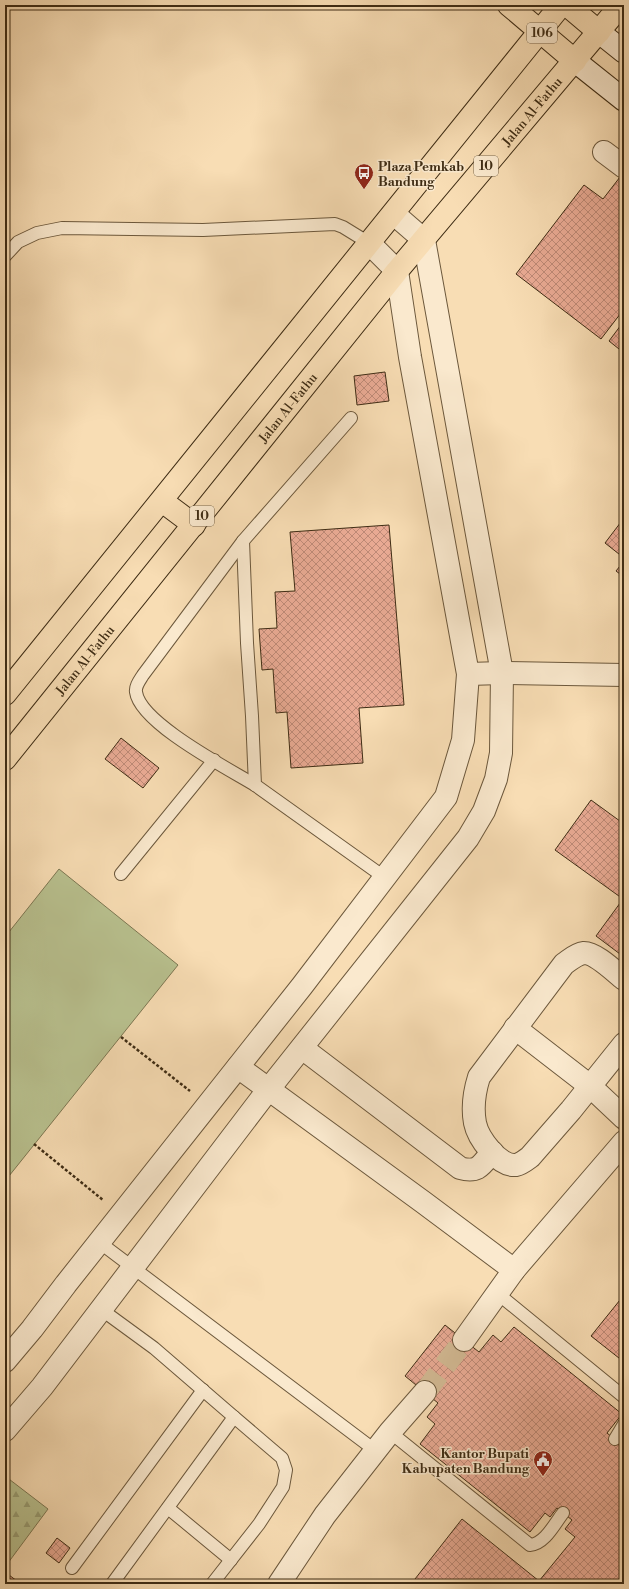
<svg xmlns="http://www.w3.org/2000/svg" width="629" height="1589" font-family="'Libre Bodoni',serif">
<defs>
<pattern id="forest-firs" width="22" height="20" patternUnits="userSpaceOnUse"><rect width="22" height="20" fill="#b9c290"/><path d="M5 1l3.5 6h-7zM16 11l3.5 6h-7z" fill="#989e74"/></pattern>
<pattern id="building-cross-hatch" width="8" height="8" patternUnits="userSpaceOnUse"><rect width="8" height="8" fill="#eaab95"/><path d="M0 0l8 8M0 8l8-8" fill="none" stroke="#bf8b78"/></pattern>
</defs>
<rect width="100%" height="100%" fill="#f8ddb4"/>
<filter id="stains"><feTurbulence type="fractalNoise" baseFrequency=".005" numOctaves="4"/><feColorMatrix values="0 0 0 0 .2 0 0 0 0 .09 0 0 0 0 .02 0 0 0 .5 -.17"/></filter>
<radialGradient id="worn" r=".72"><stop offset=".6" stop-color="#630" stop-opacity="0"/><stop offset="1" stop-color="#630" stop-opacity=".3"/></radialGradient>
<polygon fill="url(#forest-firs)" stroke="#7c7752" points="5,1476 48,1509 5,1567"/>
<polygon fill="#b9c290" stroke="#7c7752" points="59,869 178,965 5,1181 5,937"/>
<g fill="url(#building-cross-hatch)" stroke="#3e2c14">
<polygon points="620,177 624,181 624,309 601,339 516,274 584,185 603,199"/>
<polygon points="624,321 624,353 609,341"/>
<polygon points="385,372 389,401 357,405 354,376"/>
<polygon points="624,518 624,558 605,543"/>
<polygon points="389,525 404,705 359,708 363,763 291,768 287,712 276,713 273,669 262,670 259,629 277,628 275,592 295,591 290,532"/>
<polygon points="624,561 624,577 616,571"/>
<polygon points="121,738 159,768 143,788 105,759"/>
<polygon points="591,800 624,824 624,957 596,936 623,899 555,850"/>
<polygon points="624,1295 624,1362 591,1336"/>
<polygon points="445,1325 479,1352 493,1335 501,1342 514,1327 622,1414 607,1433 624,1447 624,1584 421,1584 415,1579 462,1519 539,1581 575,1537 565,1529 572,1520 557,1508 550,1517 545,1513 530,1532 420,1444 435,1424 427,1417 438,1403 405,1376"/>
<polygon points="57,1538 70,1548 59,1563 46,1553"/>
<polygon points="5,1572 21,1584 5,1584"/>
</g>
<g fill="none" stroke-linecap="round" stroke-linejoin="round">
<polyline stroke="#d3ba94" stroke-width="22" stroke-dasharray="22 11" stroke-linecap="butt" points="425,1392 464,1340"/>
<defs>
<g id="lane">
<polyline points="5,256 18,242 37,233 62,228 203,230 335,224 343,227 369,243"/>
<polyline points="243,541 247,643 252,716 255,785 384,877"/>
<path d="M255,785C227,768 140,723 136,692C135,686 140,680 143,675L243,541L351,418"/>
<polyline points="121,874 214,760"/>
<polyline points="99,1242 376,1451"/>
<polyline points="497,1293 624,1397"/>
<polyline points="102,1310 154,1348 234,1417 112,1584"/>
<path d="M390,1432L530,1545C545,1544 555,1523 563,1513"/>
<polyline points="615,1439 624,1424"/>
<polyline points="168,1508 231,1560"/>
<polyline points="72,1568 203,1390"/>
<polyline points="212,1584 259,1524 283,1487 286,1470 282,1458 234,1417"/>
</g>
<g id="street">
<polyline points="604,152 624,167"/>
<polyline points="468,674 502,673 624,675"/>
<path d="M624,979C615,972 596,953 584,953C576,954 570,960 564,964L479,1077C474,1093 472,1107 475,1123C478,1138 499,1167 516,1165C521,1164 526,1160 530,1157L571,1110L624,1044"/>
<polyline points="515,1028 590,1086 624,1118"/>
<path d="M302,1048L460,1168C478,1173 481,1166 492,1152"/>
<polyline points="238,1067 423,1202 514,1270"/>
<polyline points="464,1340 514,1270 624,1142"/>
<polyline points="5,1361 32,1329 66,1284 302,986 446,797 463,740 468,674 410,357 397,271 369,243"/>
<polyline points="5,1430 42,1387 268,1090 468,838 484,811 496,779 501,753 502,673 424,240 394,214"/>
<polyline points="279,1584 325,1515 390,1432 425,1392"/>
</g>
<g id="secondary">
<polyline points="599,32 624,52"/>
<polyline points="575,61 624,100"/>
</g>
<g id="primary">
<polyline points="509,5 575,61"/>
<polyline points="567,5 599,32"/>
</g>
<g id="highway">
<polyline points="162,501 194,525"/>
<polyline points="5,694 561,5"/>
<path id="s1" d="M5,759L397,271L621,5"/>
</g>
</defs>
<use href="#lane" stroke="#6c583c" stroke-width="14"/>
<use href="#street" stroke="#6c583c" stroke-width="24"/>
<use href="#secondary" stroke="#3e2c14" stroke-width="24"/>
<use href="#primary" stroke="#3e2c14" stroke-width="24"/>
<use href="#highway" stroke="#3e2c14" stroke-width="24"/>
<g stroke="#3e2c14" stroke-width="2.5" stroke-dasharray="3 2" stroke-linecap="butt">
<polyline points="121,1037 190,1091"/>
<polyline points="34,1144 103,1200"/>
</g>
<use href="#lane" stroke="#fae9ce" stroke-width="12"/>
<use href="#street" stroke="#fae9ce" stroke-width="22"/>
<use href="#secondary" stroke="#fae9ce" stroke-width="22"/>
<use href="#primary" stroke="#f8ddb4" stroke-width="22"/>
<use href="#highway" stroke="#f8ddb4" stroke-width="22"/>
</g>
<defs>
<symbol id="bus-pin" viewBox="-11 -11 22 30"><path d="M0 17L-7.5 6A9.5 9.5 0 1 1 7.5 6Z" fill="#8f2418" stroke="#fae9ce"/><path d="M-5-6H5V4H4V6H2V4H-2V6H-4V4H-5ZM-3.5-4V0h7V-4ZM-3.5 1.2v1.5H-2V1.2ZM2 1.2v1.5H3.5V1.2Z" fill="#fff"/></symbol>
<symbol id="civic-pin" viewBox="-11 -11 22 30"><path d="M0 17L-7.5 6A9.5 9.5 0 1 1 7.5 6Z" fill="#8f2418" stroke="#fae9ce"/><path d="M-.6-6.5H3V-4.5H.6V-3L4-1V1h2V6H-6V1h2V-1L-.6-3ZM-1.2 2.5V6h2.4V2.5Z" fill="#fff"/></symbol>
</defs>
<g fill-rule="evenodd">
<use href="#bus-pin" x="353" y="162" width="22" height="30"/>
<use href="#civic-pin" x="532" y="1449" width="22" height="30"/>
</g>
<g text-anchor="middle" stroke-width="3" stroke-linejoin="round" paint-order="stroke">
<g fill="#fae9ce" stroke="#76654c" stroke-width="1">
<rect x="527" y="23" width="30" height="20" rx="3"/>
<rect x="474" y="156" width="24" height="20" rx="3"/>
<rect x="190" y="506" width="24" height="20" rx="3"/>
</g>
<g font-size="12" font-weight="bold" fill="#3e2c14">
<text x="542" y="37">106</text>
<text x="486" y="170">10</text>
<text x="202" y="520">10</text>
</g>
<g font-size="13" fill="#3e2c14" stroke="#fae9ce">
<text dy="5" stroke="none"><textPath href="#s1" startOffset="835">Jalan Al-Fathu</textPath></text>
<text dy="5" stroke="none"><textPath href="#s1" startOffset="451">Jalan Al-Fathu</textPath></text>
<text dy="5" stroke="none"><textPath href="#s1" startOffset="127">Jalan Al-Fathu</textPath></text>
</g>
<g font-size="13" font-weight="bold" fill="#3e2c14" stroke="#fae9ce" text-anchor="start">
<text x="378" y="171">Plaza Pemkab<tspan x="378" dy="15">Bandung</tspan></text>
<text x="529" y="1458" text-anchor="end">Kantor Bupati<tspan x="529" dy="15">Kabupaten Bandung</tspan></text>
</g>
</g>
<rect width="629" height="1589" fill="none" stroke="#f8ddb4" stroke-width="20"/>
<rect x="6" y="6" width="617" height="1577" fill="none" stroke="#3e2c14" stroke-width="2"/>
<rect x="10" y="10" width="609" height="1569" fill="none" stroke="#3e2c14"/>
<rect width="100%" height="100%" filter="url(#stains)"/>
<rect width="100%" height="100%" fill="url(#worn)"/>
</svg>
